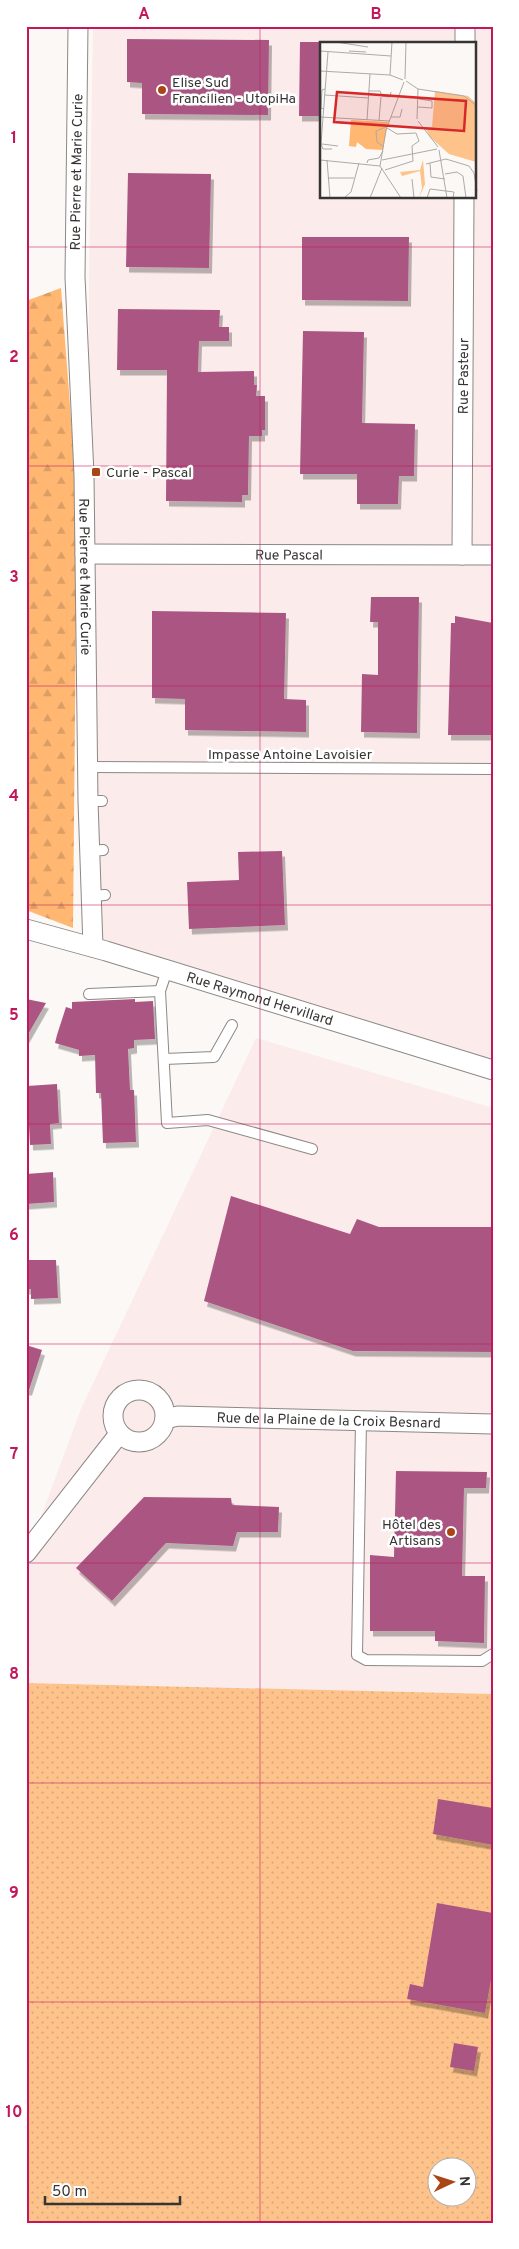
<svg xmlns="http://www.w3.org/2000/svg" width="519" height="2249" font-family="Overpass,sans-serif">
<defs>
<pattern id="grass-dots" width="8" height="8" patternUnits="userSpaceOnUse" patternTransform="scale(1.25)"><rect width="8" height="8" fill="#fec38b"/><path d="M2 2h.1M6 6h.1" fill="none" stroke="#daa879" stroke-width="1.8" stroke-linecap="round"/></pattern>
<pattern id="forest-firs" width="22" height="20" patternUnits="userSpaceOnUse" patternTransform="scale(1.25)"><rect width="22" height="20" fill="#ffb772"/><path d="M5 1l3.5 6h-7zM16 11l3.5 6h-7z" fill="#db9e63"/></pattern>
<filter id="shadow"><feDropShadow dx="3" dy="5.5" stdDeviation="0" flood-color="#0004"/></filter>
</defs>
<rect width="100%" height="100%" fill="#fcf8f5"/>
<g fill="#fbebeb" fill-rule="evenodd">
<path d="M93,26H493V1063L90,943L89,283ZM322,44H475V198H322Z"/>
<polygon points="256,1038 493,1108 493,1694 26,1683 26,1557 81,1409"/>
</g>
<path fill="url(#grass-dots)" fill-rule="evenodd" d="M26,1683L493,1694V2223H26ZM436,2166H466V2196H436Z"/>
<polygon fill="url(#forest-firs)" points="61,288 77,497 73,928 26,910 26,301"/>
<g fill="#ab5782" filter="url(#shadow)">
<polygon points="127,39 269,40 268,115 142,114 142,83 127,82"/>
<polygon points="300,42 322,42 322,116 299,116"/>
<polygon points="128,173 211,174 209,268 126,267"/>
<polygon points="302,237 409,237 408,301 302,300"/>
<polygon points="118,309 220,310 219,327 229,327 229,341 199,341 198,372 254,371 254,385 257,385 256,396 265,396 265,430 262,430 262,436 249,436 248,495 242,495 242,502 166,501 167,370 117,370"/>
<polygon points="303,331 364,332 362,423 415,424 414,476 399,476 398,504 357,504 357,474 300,474"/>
<polygon points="371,597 419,597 417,733 361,732 362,674 378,675 378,622 370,622"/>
<polygon points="152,611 286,613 284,699 306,700 306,732 185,730 185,699 152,698"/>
<polygon points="455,616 493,623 493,735 448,735 451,623 455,623"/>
<polygon points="282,851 285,925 189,929 187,882 239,880 238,852"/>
<polygon points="26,999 46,1003 26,1038"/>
<polygon points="135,999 135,1002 153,1001 155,1039 134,1040 134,1048 128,1049 130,1090 134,1090 136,1142 103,1143 101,1093 96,1093 95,1055 79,1056 79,1050 55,1043 57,1035 66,1007 72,1009 72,1002"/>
<polygon points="57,1084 59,1123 50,1124 51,1144 30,1145 27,1086"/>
<polygon points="53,1172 54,1202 26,1204 26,1174"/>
<polygon points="231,1196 350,1234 357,1219 379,1227 493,1227 493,1352 353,1351 204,1301"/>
<polygon points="26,1260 56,1260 58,1298 31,1299 31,1289 26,1289"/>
<polygon points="26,1345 42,1350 29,1390 26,1390"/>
<polygon points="396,1471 487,1472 486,1488 464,1488 462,1576 485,1576 484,1643 435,1641 435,1631 370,1631 370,1555 394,1557"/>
<polygon points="144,1497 231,1498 232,1505 279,1507 278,1532 237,1532 233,1546 166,1543 112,1601 76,1568"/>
<polygon points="438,1799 493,1808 493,1845 433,1834"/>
<polygon points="437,1903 493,1913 493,1969 485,2013 407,1999 410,1984 423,1987"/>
<polygon points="454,2043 478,2047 474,2071 450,2067"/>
</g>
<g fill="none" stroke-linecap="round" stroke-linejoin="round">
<defs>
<g id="service">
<polyline points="88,767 493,769"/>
<polyline points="88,801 102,801"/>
<polyline points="91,851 103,850"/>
<polyline points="91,896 105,895"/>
<polyline points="167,970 160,991 167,1123 208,1120 312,1149"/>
<polyline points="89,994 160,991"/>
<polyline points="164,1059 214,1057 232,1025"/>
<polyline points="361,1421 357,1655 366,1660 482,1661 493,1654"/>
</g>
<g id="minor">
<path id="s1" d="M78,26L75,277L84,475L88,801L93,947"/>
<polyline points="465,44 465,26"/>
<path id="s2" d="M85,554L493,555"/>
<path id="s3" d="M462,555L464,198"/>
<path id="s4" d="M26,929L106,951L493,1070"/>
<circle cx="139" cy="1416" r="26"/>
<path id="s5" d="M165,1419L178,1416L493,1424"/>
<polyline points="26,1553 119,1434"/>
</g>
</defs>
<use href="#service" stroke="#8c8885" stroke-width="12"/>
<use href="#minor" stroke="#8c8885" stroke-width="21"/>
<use href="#service" stroke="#fff" stroke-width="10"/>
<use href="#minor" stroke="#fff" stroke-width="19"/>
</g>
<path fill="none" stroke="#c2185b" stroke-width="1" stroke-opacity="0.55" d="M260,26V2223M26,247H493M26,466H493M26,686H493M26,905H493M26,1124H493M26,1344H493M26,1563H493M26,1783H493M26,2002H493"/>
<g fill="#aa4517" stroke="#fff" stroke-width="2">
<circle cx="162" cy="90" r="5"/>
<rect x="91" y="467" width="10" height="10" rx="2.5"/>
<circle cx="451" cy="1532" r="5"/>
</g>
<g text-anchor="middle" stroke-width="5" stroke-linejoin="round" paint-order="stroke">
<g font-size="14" fill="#373534" stroke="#fff" text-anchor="start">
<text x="172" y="87">Elise Sud<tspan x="172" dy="16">Francilien - UtopiHa</tspan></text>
<text x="106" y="477">Curie - Pascal</text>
<text x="441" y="1529" text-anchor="end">Hôtel des<tspan x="441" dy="16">Artisans</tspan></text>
</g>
<g font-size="14" fill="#373534" stroke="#fff">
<text transform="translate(76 172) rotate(-89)" y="5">Rue Pierre et Marie Curie</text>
<text dy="5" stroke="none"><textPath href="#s3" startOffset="179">Rue Pasteur</textPath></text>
<text dy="5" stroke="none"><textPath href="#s2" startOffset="204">Rue Pascal</textPath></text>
<text dy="5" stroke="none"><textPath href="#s1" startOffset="551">Rue Pierre et Marie Curie</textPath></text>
<text x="290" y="759">Impasse Antoine Lavoisier</text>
<text dy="5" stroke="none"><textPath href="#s4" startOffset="244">Rue Raymond Hervillard</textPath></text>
<text dy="5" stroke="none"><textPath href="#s5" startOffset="164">Rue de la Plaine de la Croix Besnard</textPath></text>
</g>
</g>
<g transform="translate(320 42)">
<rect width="156" height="156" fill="#fcf8f5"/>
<path d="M115,49L148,54L156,61V120L129,112L110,95L105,85H112ZM103,118L105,142L99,156L102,146L100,129L82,134L80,130L100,128Z" fill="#fec38b"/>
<path d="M31,78L68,80L63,108L46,107L37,100L36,105L29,104Z" fill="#ffb772"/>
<path fill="none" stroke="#adaaa8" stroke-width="1" d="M16,0L48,5M0,9L71,14M29,9L46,10M8,10L1,102L3,107H12M0,29L70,33L83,38M70,33L72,0M85,37L86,0M86,39L98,47L97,77M98,47L144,54L157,64M49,49H60L62,54L70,55L71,50M5,53L48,56M98,65L112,66V59L99,57M4,67L1,66L2,48L5,47M0,75L70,79M71,75H80L82,67M47,78L50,32M59,78L61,55M98,79L118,105M2,102L18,104M64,105L57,100L56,89L68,84M119,108L127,156M0,118L60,124L81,156M7,118L10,156M62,118L117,107M47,121L48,118L59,116L63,109M110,121L111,135L125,137M106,122L126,117L149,124L154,131L157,149M60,124L66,88L84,40M65,128L93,119L92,104L99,99L96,91L77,92L67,86M125,132L137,130L143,134L146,156M8,136H34M92,137L94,156M24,156L31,150L39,121M50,156L62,126M107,156L110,147L134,150L133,156"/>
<path fill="#d62828" fill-opacity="0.15" stroke="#d62828" stroke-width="2.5" d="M17,50L146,59L144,89L14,80Z"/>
<rect width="156" height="156" fill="none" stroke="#373534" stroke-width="2.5"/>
</g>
<rect width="519" height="2249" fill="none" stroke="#ffffff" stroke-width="55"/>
<g transform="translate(452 2182) rotate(86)"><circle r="24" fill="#ffffff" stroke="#afaeae"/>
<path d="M0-4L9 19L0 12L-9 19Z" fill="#aa4517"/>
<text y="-8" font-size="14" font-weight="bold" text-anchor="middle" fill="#373534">N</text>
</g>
<path d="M45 2196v8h135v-8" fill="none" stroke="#373534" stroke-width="2.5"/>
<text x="52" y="2196" font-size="15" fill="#373534" stroke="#ffffff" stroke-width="4" paint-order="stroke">50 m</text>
<rect x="28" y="28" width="464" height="2194" fill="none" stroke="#c2185b" stroke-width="2"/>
<g font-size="16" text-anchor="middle" font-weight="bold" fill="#c2185b">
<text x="144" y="19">A</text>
<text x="376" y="19">B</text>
<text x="14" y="143">1</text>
<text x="14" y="362">2</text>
<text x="14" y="582">3</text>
<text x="14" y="801">4</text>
<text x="14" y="1020">5</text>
<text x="14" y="1240">6</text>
<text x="14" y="1459">7</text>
<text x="14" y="1679">8</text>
<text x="14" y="1898">9</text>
<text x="14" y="2117">10</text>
</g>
</svg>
